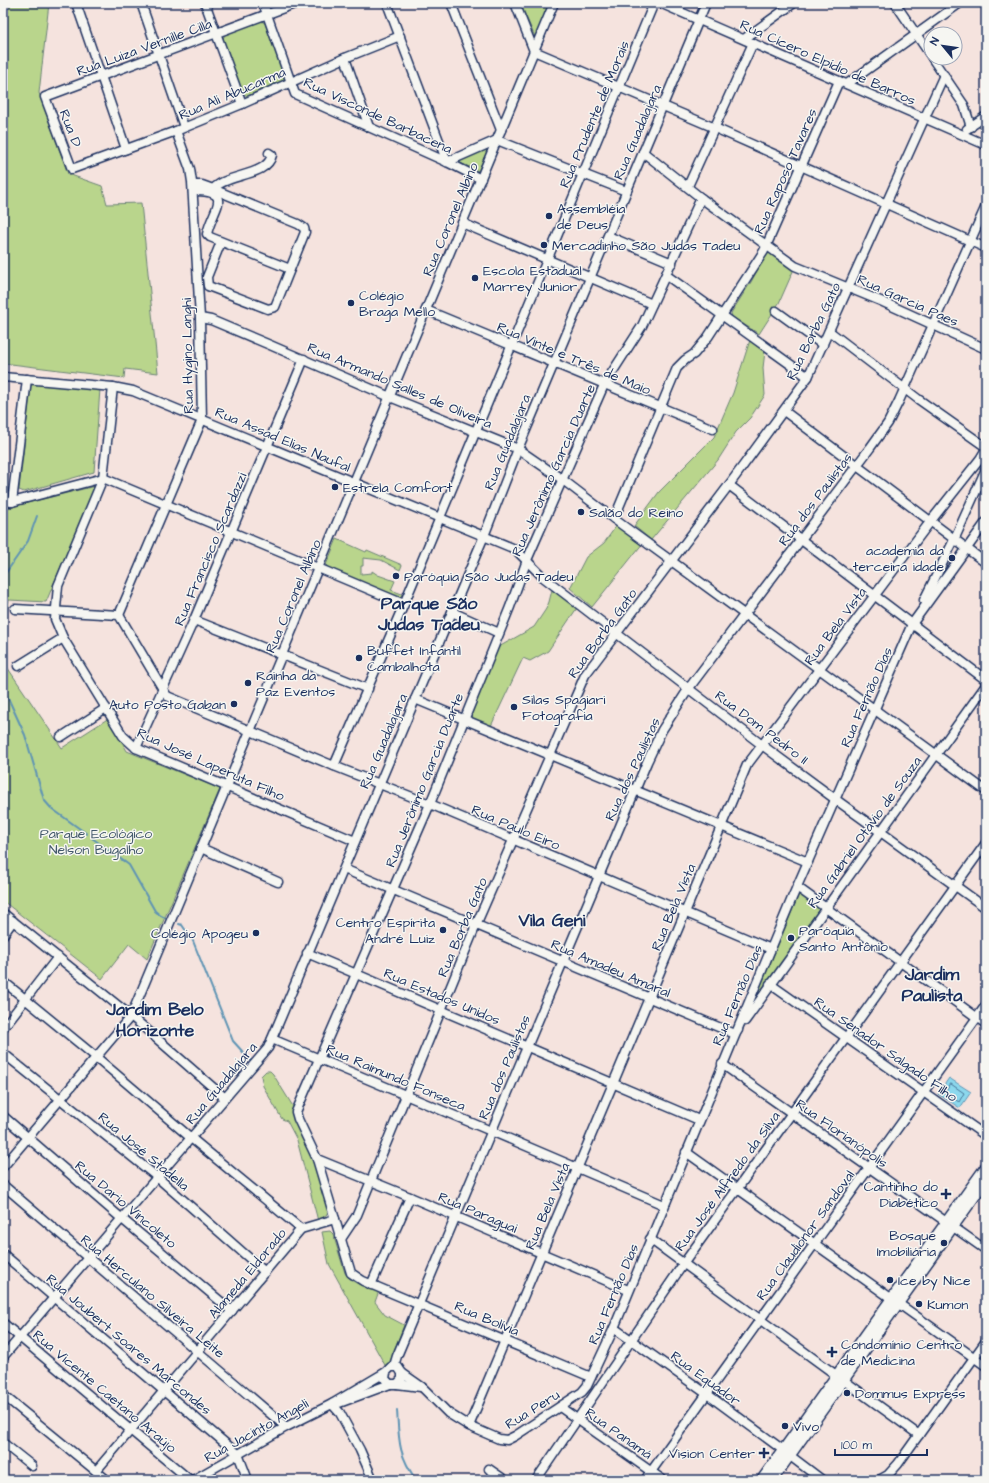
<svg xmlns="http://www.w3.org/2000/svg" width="989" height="1483" font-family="'Architects Daughter',sans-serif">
<rect width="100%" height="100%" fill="#f5e3de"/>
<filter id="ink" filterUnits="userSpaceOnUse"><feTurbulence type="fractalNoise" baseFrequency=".025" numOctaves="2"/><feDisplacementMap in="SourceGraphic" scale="8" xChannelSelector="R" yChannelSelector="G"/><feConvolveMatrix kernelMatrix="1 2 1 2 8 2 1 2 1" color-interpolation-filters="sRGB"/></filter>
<g filter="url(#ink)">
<g fill="#b9d58c" stroke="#6a8275">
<polygon points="3,3 49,3 39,93 68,174 102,186 107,204 141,203 158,373 125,369 124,378 3,363"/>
<polygon points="520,3 550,3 535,37"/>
<polygon points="259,20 265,23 284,75 284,79 282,81 247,96 242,92 223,39 225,34"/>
<polygon points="489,147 478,171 458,162"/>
<polygon points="767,252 772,252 794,269 779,303 759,334 732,317 731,313 751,282"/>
<polygon points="750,340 765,351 763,368 765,395 750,418 736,432 718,460 651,540 634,526 659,492 714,437 733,393"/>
<polygon points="31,383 100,389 94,472 24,492 19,490"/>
<polygon points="95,486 46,602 9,600 3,627 3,509"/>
<polygon points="617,525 643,543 592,607 570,588 586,557 604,543"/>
<polygon points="337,539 366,552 367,550 402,565 400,570 381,560 363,558 363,566 361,566 361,574 372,573 372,571 378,575 395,581 391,590 402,594 400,599 329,568 326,565"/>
<polygon points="552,590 577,608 548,651 530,661 523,658 491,726 469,717 497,648 534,627 546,609 549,602"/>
<polygon points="3,640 5,664 62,748 109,718 127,751 220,789 147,959 129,944 102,979 3,901"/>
<polygon points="800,892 823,908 762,993 759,994 758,992"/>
<polygon points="266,1071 270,1071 273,1074 294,1108 315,1166 328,1211 327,1214 318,1221 297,1140 287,1121 282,1119 279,1114 263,1086 261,1076"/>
<path d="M330,1231L333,1234L345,1273C351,1284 368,1287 379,1291L375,1302L385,1315L404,1325L389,1364L386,1367L329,1264L322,1232Z"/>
</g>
<polygon fill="#8cd8ed" stroke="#5f94b4" points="949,1078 971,1092 960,1108 938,1094"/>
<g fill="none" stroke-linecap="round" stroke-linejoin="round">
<polygon stroke="#487397" stroke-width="1" points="951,1084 964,1093 959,1102 945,1093"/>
<g stroke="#5f94b4" stroke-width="2">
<polyline points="3,577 28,541 37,516"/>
<polyline points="3,687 25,735 44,800 51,808 87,834"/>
<polyline points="92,838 129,865 155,911 161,916 168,919"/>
<polyline points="179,924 182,925 193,941 233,1041 252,1062"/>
<path d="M397,1410C399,1441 398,1454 416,1480"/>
</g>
<defs>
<g id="minor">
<polyline points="76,3 126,149"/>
<polyline points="141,3 184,127"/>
<polyline points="205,3 242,104"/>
<polyline points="263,3 295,94 447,162 481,179"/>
<polyline points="297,3 45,97 72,169 176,131 242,104 345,58 400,36"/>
<polyline points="387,3 447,162 497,140 626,191"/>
<polyline points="451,3 501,130"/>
<polyline points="515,3 534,51 715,128 986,248"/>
<polyline points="660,3 986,145"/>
<polyline points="895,3 931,56"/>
<polyline points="744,39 794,3"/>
<polyline points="345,58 369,127"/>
<polyline points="932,58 964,105 971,127"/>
<polyline points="847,84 960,3"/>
<polyline points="967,129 986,116"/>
<polyline points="643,152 701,198 795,266 883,302 986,349"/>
<polyline points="193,185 202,185 213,189 298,224 304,228 305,232 275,307 268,309 208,286 207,277 221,242"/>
<polyline points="688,186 753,43"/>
<path d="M193,191C236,191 212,209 207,234L210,237L290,269"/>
<path d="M212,191C223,173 267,178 272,155L269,153"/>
<polyline points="462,223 652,304"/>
<polyline points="608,236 672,263"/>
<polyline points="666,275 808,377"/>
<polyline points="426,310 713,429"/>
<polyline points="776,311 823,345"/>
<polyline points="200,318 211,320 270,345 390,397 518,449 563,480 614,519 986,791"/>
<polyline points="829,331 918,399 986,447"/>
<polyline points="3,377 113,387 133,391 515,549 543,577 762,745 835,799 986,908"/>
<polyline points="113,387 103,478 58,586 55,619 63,638 123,736 136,748 355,841"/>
<polyline points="784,411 986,563"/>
<polyline points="729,485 986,680"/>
<polyline points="3,501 12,502 103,478 404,604"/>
<polyline points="12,502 27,379"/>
<polyline points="614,519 677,368 685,360 694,354 708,337 764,251 839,81"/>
<polyline points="924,600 954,540 986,469"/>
<polyline points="15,609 119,615 167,696 334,766 430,804 771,949"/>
<polyline points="452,612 499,633"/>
<polyline points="119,615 202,420 200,318 192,182 190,169 176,131"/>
<polyline points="194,620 368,689"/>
<polyline points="18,666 63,638"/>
<polyline points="415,699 808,862"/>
<polyline points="61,737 106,708"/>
<polyline points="136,748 194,620 304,359"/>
<polyline points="334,766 404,604 654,3"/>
<polyline points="201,848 278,882"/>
<polyline points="344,869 735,1034 738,1030"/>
<polyline points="797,887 986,1024"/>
<polyline points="3,913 131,1016 225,1098"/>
<polyline points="3,935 13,921"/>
<polyline points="307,953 699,1120"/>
<polyline points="3,981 96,1057 191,1138 301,1229"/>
<polyline points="770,984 986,1136"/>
<polyline points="745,1021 986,685"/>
<polyline points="3,1028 58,957"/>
<polyline points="272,1039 491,1131 664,1205"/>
<polyline points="3,1053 157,1177 265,1272"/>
<polyline points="722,1064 986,1250"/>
<polyline points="3,1116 121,1218 232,1311"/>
<polyline points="686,1152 986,1366"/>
<polyline points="317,1159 410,1197 628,1290"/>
<polyline points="3,1167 131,1016 554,3"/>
<polyline points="3,1185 286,1427"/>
<polyline points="341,1239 357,1215 476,925 585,675 729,485 808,377 944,75"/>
<polyline points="650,1239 836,1375"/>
<polyline points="3,1254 238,1454 248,1480"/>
<polyline points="371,1285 410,1197"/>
<polyline points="3,1323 190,1480"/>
<polyline points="614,1328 707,1394 783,1450"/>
<polyline points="3,1357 268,1048 484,536 518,449 706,3"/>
<polyline points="394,1366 397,1356 647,762 662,730 689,688 870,448 888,423 899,401 986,206"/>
<polyline points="402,1373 422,1387 448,1413 469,1426 499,1439 507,1440 515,1436 582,1392 587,1386 614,1328 792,898 912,624 986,522"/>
<polyline points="591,1377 363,1281 351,1273 317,1159 298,1119 296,1112 430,804 510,607 527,560 604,385 642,326 701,198"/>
<polyline points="842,1379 919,1435"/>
<polyline points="397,1384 421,1387"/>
<polyline points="3,1395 107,1480"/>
<polyline points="339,1403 390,1384"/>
<polyline points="332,1404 340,1413 360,1450 373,1480"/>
<polyline points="560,1407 663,1480"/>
<polyline points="469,1426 747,765 930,522 980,459 986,449"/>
<polyline points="3,1443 32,1466"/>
<polyline points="789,1455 822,1480"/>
<polyline points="489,1469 505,1480"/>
<polyline points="96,1471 301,1229 335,1219"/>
<polyline points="193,1480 286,1427 332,1404 386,1372 391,1367 398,1367 402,1373 402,1379 397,1384 390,1384 385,1379 386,1372"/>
<polyline points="536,1480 684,1263 986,843"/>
<polyline points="645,1480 986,1005"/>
<polyline points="879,1480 888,1475 898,1464 986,1341"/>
</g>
<g id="major">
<polyline points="762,1480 986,1167"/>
<polyline points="772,1480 986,1180"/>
</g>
</defs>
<use href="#minor" stroke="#1b2f5e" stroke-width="11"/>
<use href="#major" stroke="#1b2f5e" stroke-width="13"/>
<use href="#minor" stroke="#f6f6f2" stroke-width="8"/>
<use href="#major" stroke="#f6f6f2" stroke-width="10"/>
</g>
</g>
<g fill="#1b2f5e" stroke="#f6f6f2" stroke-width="1.5">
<circle cx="549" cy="216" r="4"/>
<circle cx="544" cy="245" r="4"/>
<circle cx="475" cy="278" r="4"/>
<circle cx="351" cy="303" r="4"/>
<circle cx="335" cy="487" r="4"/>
<circle cx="581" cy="512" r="4"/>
<circle cx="952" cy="558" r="4"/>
<circle cx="396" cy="576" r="4"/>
<circle cx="359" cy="658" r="4"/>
<circle cx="248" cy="683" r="4"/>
<circle cx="234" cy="704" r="4"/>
<circle cx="514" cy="707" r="4"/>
<circle cx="443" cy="930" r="4"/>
<circle cx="256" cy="933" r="4"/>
<circle cx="791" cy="938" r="4"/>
<path d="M944 1188h4v4h4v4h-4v4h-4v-4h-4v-4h4z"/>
<circle cx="944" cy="1243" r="4"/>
<circle cx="890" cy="1280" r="4"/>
<circle cx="919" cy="1304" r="4"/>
<path d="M830 1346h4v4h4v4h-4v4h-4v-4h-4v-4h4z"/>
<circle cx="847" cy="1393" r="4"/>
<circle cx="785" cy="1426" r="4"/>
<path d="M762 1447h4v4h4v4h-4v4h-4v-4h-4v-4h4z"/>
</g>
<g text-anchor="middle" stroke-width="3" stroke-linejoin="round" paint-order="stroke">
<g font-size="14" fill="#1b2f5e" stroke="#f6f6f2">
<text transform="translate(144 47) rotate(-20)" y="5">Rua Luiza Vernille Cilla</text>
<text transform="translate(828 62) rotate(24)" y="5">Rua Cícero Elpídio de Barros</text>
<text transform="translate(232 93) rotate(-23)" y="5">Rua Ali Abucarma</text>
<text transform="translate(594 114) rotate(-67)" y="5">Rua Prudente de Morais</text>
<text transform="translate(378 115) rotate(25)" y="5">Rua Visconde Barbacena</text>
<text transform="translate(71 128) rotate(69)" y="5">Rua D</text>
<text transform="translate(637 132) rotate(-67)" y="5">Rua Guadalajara</text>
<text transform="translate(785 171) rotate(-66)" y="5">Rua Raposo Tavares</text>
<text transform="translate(450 219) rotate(-67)" y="5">Rua Coronel Albino</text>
<text transform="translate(908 300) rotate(24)" y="5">Rua Garcia Paes</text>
<text transform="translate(813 331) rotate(-64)" y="5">Rua Borba Gato</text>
<text transform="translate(187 356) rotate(-91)" y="5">Rua Hygino Langhi</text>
<text transform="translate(574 358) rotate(23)" y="5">Rua Vinte e Três de Maio</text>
<text transform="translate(400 385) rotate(23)" y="5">Rua Armando Salles de Oliveira</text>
<text transform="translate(283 439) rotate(23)" y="5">Rua Assad Elias Naufal</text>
<text transform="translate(507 442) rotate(-68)" y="5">Rua Guadalajara</text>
<text transform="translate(553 470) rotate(-66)" y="5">Rua Jerônimo Garcia Duarte</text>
<text transform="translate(815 499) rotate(-53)" y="5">Rua dos Paulistas</text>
<text transform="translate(210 549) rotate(-67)" y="5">Rua Francisco Scardazzi</text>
<text transform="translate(293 596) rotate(-67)" y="5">Rua Coronel Albino</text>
<text transform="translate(835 626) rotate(-53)" y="5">Rua Bela Vista</text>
<text transform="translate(602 633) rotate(-54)" y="5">Rua Borba Gato</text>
<text transform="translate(866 697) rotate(-66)" y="5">Rua Fernão Dias</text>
<text transform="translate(762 727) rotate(37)" y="5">Rua Dom Pedro II</text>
<text transform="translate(383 741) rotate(-67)" y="5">Rua Guadalajara</text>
<text transform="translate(211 764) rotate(24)" y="5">Rua José Laperuta Filho</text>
<text transform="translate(632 769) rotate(-65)" y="5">Rua dos Paulistas</text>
<text transform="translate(424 780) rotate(-68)" y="5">Rua Jerônimo Garcia Duarte</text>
<text transform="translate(516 827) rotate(23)" y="5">Rua Paulo Eiro</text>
<text transform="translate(864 832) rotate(-54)" y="5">Rua Gabriel Otávio de Souza</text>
<text transform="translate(673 907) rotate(-67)" y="5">Rua Bela Vista</text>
<text transform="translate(462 927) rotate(-67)" y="5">Rua Borba Gato</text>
<text transform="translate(611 968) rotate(23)" y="5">Rua Amadeu Amaral</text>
<text transform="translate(737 995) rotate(-67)" y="5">Rua Fernão Dias</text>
<text transform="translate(442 996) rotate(23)" y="5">Rua Estados Unidos</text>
<text transform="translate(886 1049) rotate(35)" y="5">Rua Senador Salgado Filho</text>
<text transform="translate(504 1067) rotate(-67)" y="5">Rua dos Paulistas</text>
<text transform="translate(396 1077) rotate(23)" y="5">Rua Raimundo Fonseca</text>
<text transform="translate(221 1083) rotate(-50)" y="5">Rua Guadalajara</text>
<text transform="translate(842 1133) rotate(35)" y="5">Rua Florianópolis</text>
<text transform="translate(144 1151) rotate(40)" y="5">Rua José Stadella</text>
<text transform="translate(727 1181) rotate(-54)" y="5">Rua José Alfredo da Silva</text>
<text transform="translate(126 1204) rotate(40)" y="5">Rua Dario Vincoleto</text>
<text transform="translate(547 1206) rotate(-67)" y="5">Rua Bela Vista</text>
<text transform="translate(478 1212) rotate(23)" y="5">Rua Paraguai</text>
<text transform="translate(805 1235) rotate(-54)" y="5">Rua Claudionor Sandoval</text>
<text transform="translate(247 1273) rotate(-50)" y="5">Alameda Eldorado</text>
<text transform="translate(613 1294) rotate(-67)" y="5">Rua Fernão Dias</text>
<text transform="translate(153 1296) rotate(40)" y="5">Rua Herculano Silveira Leite</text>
<text transform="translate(487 1318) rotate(23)" y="5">Rua Bolívia</text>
<text transform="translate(129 1344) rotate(40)" y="5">Rua Joubert Soares Marcondes</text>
<text transform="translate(706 1378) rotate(36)" y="5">Rua Equador</text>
<text transform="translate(105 1391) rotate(40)" y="5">Rua Vicente Caetano Araújo</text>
<text transform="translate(532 1409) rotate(-32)" y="5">Rua Peru</text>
<text transform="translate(256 1430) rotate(-29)" y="5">Rua Jacinto Angeli</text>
<text transform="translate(619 1433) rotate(35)" y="5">Rua Panamá</text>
</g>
<g font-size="14" fill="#1b2f5e" stroke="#f6f6f2" text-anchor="start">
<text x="557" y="213">Assembléia<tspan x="557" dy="16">de Deus</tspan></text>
<text x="552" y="250">Mercadinho São Judas Tadeu</text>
<text x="483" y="275">Escola Estadual<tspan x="483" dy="16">Marrey Junior</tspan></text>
<text x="359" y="300">Colégio<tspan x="359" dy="16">Braga Mello</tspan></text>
<text x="343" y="492">Estrela Comfort</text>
<text x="589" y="517">Salão do Reino</text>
<text x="944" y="555" text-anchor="end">academia da<tspan x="944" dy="16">terceira idade</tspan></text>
<text x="404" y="581">Paróquia São Judas Tadeu</text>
<text x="367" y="655">Buffet Infantil<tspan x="367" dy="16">Cambalhota</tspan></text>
<text x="256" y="680">Rainha da<tspan x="256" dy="16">Paz Eventos</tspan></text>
<text x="522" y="704">Silas Spagiari<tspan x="522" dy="16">Fotografia</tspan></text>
<text x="226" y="709" text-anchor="end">Auto Posto Gaban</text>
<text x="435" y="927" text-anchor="end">Centro Espírita<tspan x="435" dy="16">André Luiz</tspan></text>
<text x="799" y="935">Paróquia<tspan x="799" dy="16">Santo Antônio</tspan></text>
<text x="248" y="938" text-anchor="end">Colégio Apogeu</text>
<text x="938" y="1191" text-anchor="end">Cantinho do<tspan x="938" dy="16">Diabético</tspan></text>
<text x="936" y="1240" text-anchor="end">Bosque<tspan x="936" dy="16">Imobiliária</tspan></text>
<text x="898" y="1285">Ice by Nice</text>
<text x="927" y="1309">Kumon</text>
<text x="841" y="1349">Condomínio Centro<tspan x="841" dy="16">de Medicina</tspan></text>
<text x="855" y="1398">Dommus Express</text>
<text x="793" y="1431">Vivo</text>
<text x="755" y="1458" text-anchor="end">Vision Center</text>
</g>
<g font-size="14" fill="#42586a" stroke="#f6f6f2">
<text x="96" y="838">Parque Ecológico<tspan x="96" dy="16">Nelson Bugalho</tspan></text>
</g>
<g font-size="18" font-weight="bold" fill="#1b2f5e" stroke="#f6f6f2">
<text x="429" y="609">Parque São<tspan x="429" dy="21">Judas Tadeu</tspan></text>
<text x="552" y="926">Vila Geni</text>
<text x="932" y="980">Jardim<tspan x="932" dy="21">Paulista</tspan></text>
<text x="155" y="1015">Jardim Belo<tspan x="155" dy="21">Horizonte</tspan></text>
</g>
</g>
<rect width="989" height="1483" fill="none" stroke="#f6f6f2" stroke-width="16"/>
<rect x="8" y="8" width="973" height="1467" fill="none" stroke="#1b2f5e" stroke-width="1.5" filter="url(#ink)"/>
<g transform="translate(943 46) rotate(299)"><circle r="19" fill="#f6f6f2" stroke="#9ea6b7"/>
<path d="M0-3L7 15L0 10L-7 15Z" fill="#1b2f5e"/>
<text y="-6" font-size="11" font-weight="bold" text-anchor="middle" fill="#1b2f5e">N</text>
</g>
<path d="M835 1449v6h92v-6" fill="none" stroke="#1b2f5e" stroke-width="2"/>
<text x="841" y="1449" font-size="12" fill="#1b2f5e" stroke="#f6f6f2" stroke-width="3" paint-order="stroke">100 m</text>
</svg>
